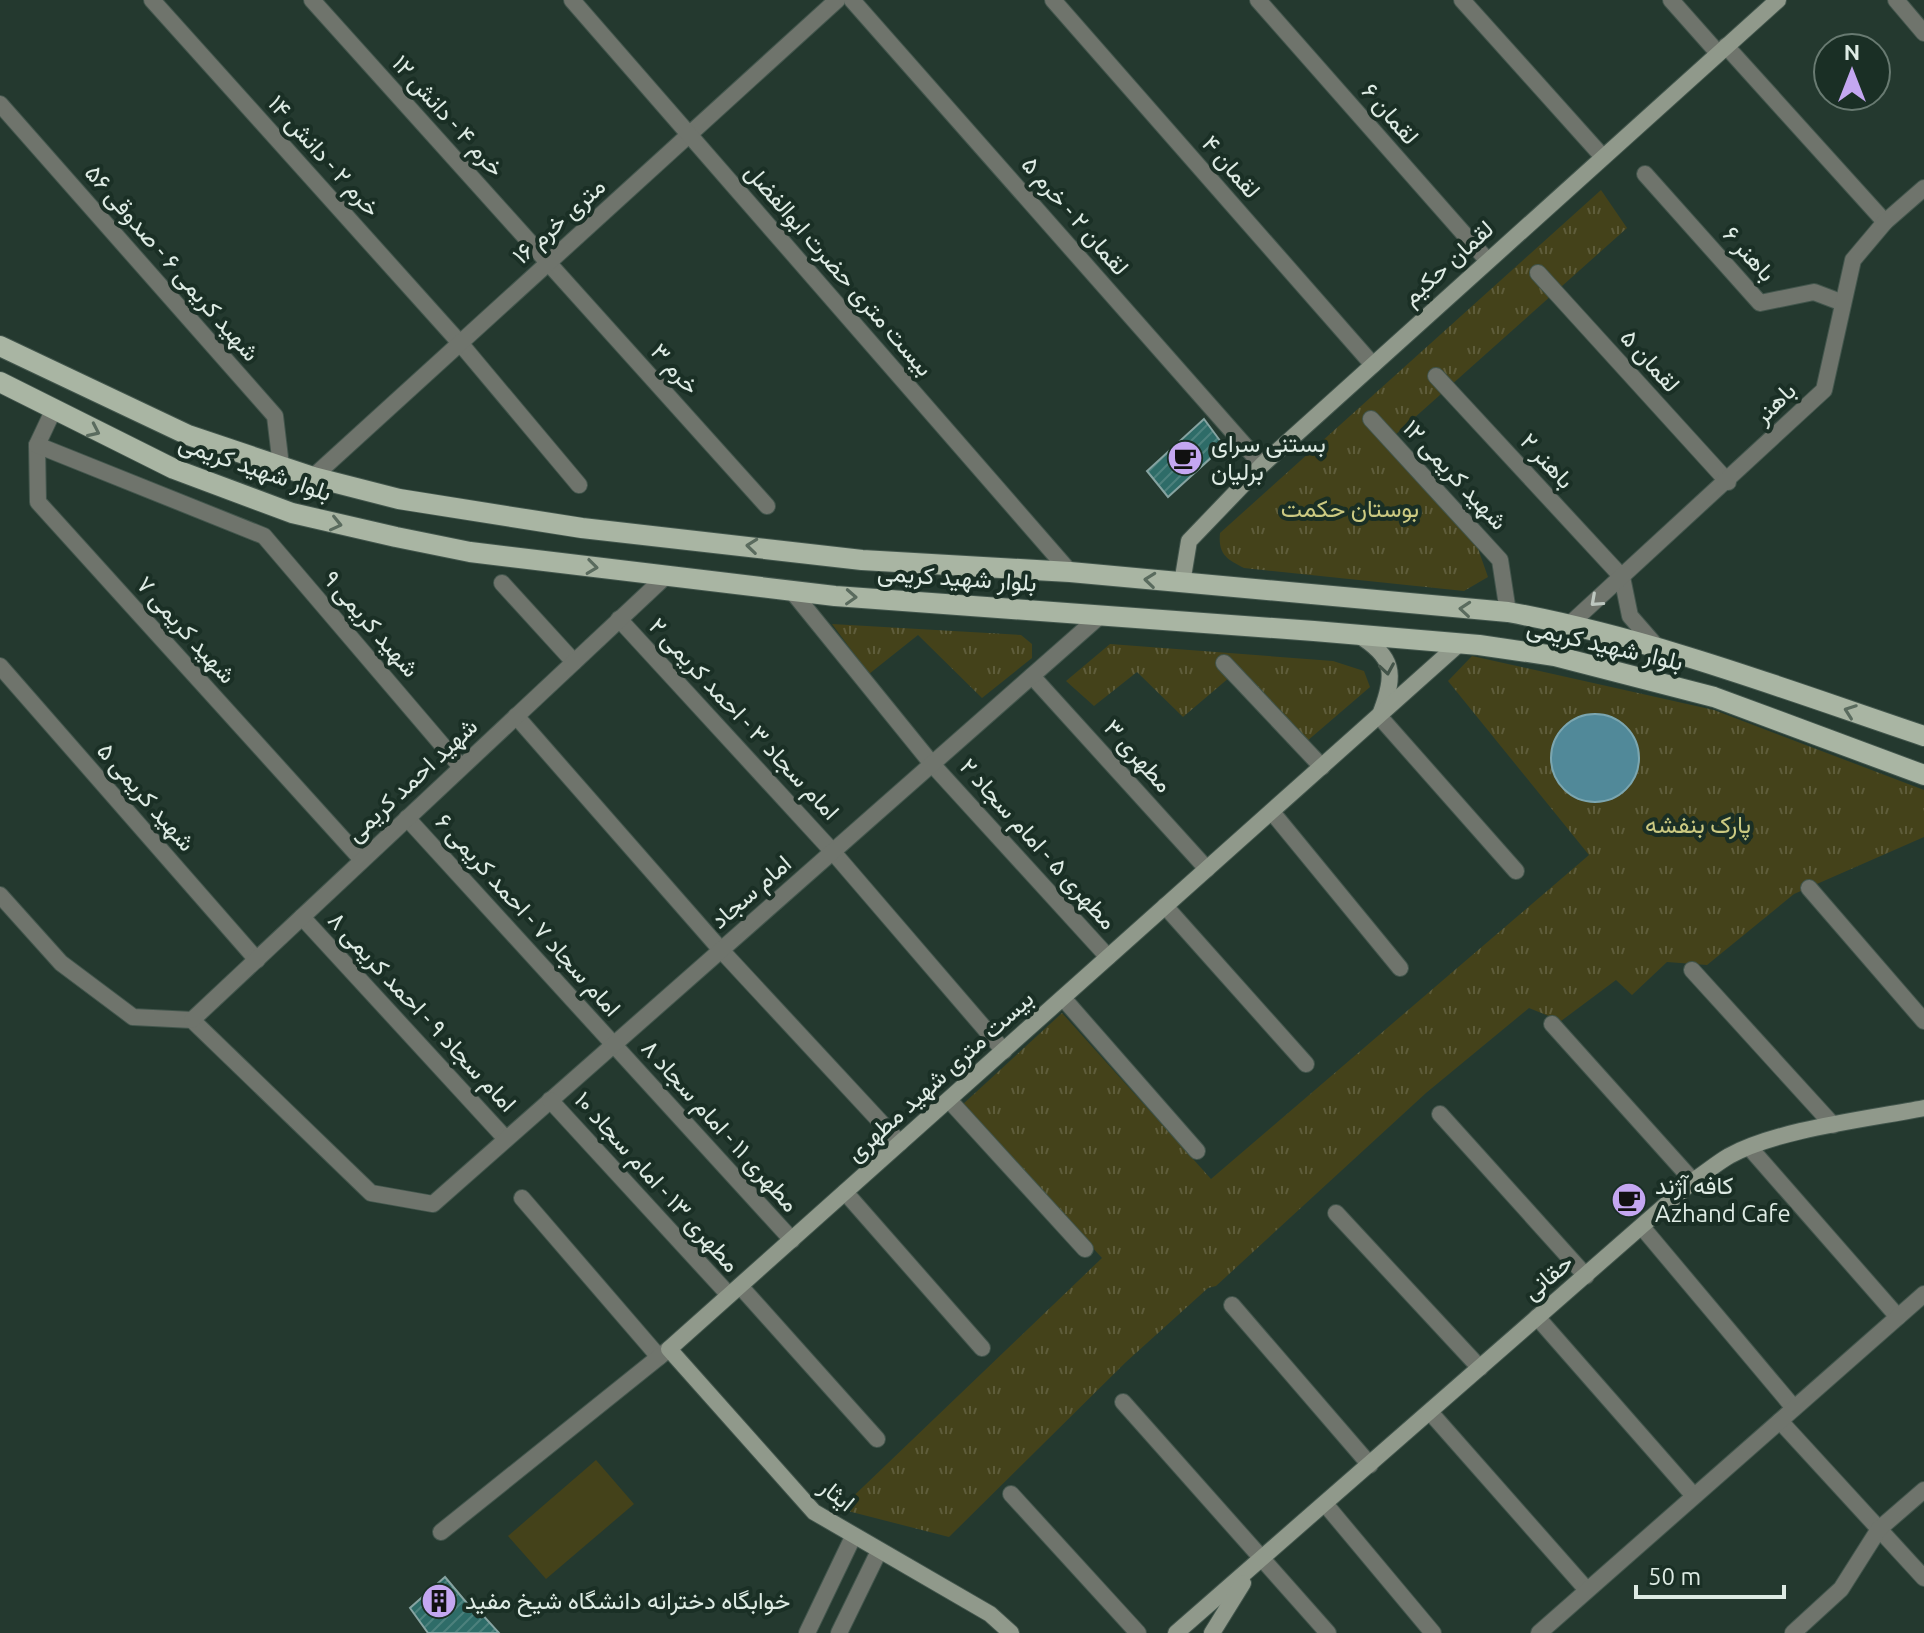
<svg xmlns="http://www.w3.org/2000/svg" width="1924" height="1633" font-family="Ubuntu,Vazirmatn,sans-serif">
<defs>
<pattern id="park-tufts" width="24" height="20" patternUnits="userSpaceOnUse" patternTransform="scale(2)"><rect width="24" height="20" fill="#44421a"/><path d="M3 7l-1-3M5 7V3M7 7l1-3M15 17l-1-3M17 17v-4M19 17l1-3" fill="none" stroke="#5f5d3b"/></pattern>
<pattern id="building-hatch" width="6" height="6" patternUnits="userSpaceOnUse" patternTransform="scale(2)"><rect width="6" height="6" fill="#2e6c68"/><path d="M-1 1l2-2M0 6l6-6M5 7l2-2" fill="none" stroke="#4c817d"/></pattern>
</defs>
<rect width="100%" height="100%" fill="#24392f"/>
<g fill="url(#park-tufts)">
<path d="M1601,190L1627,228L1385,444L1476,543L1488,577L1464,591L1244,568C1226,559 1218,554 1220,533Z"/>
<polygon points="832,624 1021,635 1032,644 1032,658 982,698 918,635 869,674"/>
<polygon points="1110,644 1333,661 1364,671 1370,687 1299,748 1230,677 1183,717 1137,672 1094,706 1066,681"/>
<polygon points="1472,656 1714,710 1924,790 1924,837 1794,894 1707,965 1667,962 1632,995 1616,980 1561,1021 1529,1008 1426,1093 1216,1286 1208,1288 1126,1362 949,1537 840,1509 1102,1258 962,1105 1062,1013 1211,1179 1589,855 1448,681"/>
</g>
<polygon fill="#44421a" points="596,1460 634,1504 546,1579 508,1536"/>
<circle fill="#518999" stroke="#7ba6b0" stroke-width="2" cx="1595" cy="758" r="44"/>
<g fill="url(#building-hatch)" stroke="#86a3a1" stroke-width="2">
<polygon points="1204,419 1224,446 1168,497 1147,471"/>
<polygon points="445,1577 476,1614 479,1611 499,1633 428,1633 410,1608"/>
</g>
<g fill="none" stroke-linecap="round" stroke-linejoin="round">
<defs>
<g id="minor">
<polyline points="152,0 460,343 579,485"/>
<polyline points="312,0 767,506"/>
<polyline points="852,0 1262,465"/>
<polyline points="1053,0 1373,365"/>
<polyline points="1258,0 1487,260"/>
<polyline points="1462,0 1602,156"/>
<polyline points="1671,0 1718,53"/>
<polyline points="1726,46 1885,222"/>
<polyline points="0,104 275,416 281,466"/>
<polyline points="1645,174 1760,303 1814,292 1843,303"/>
<polyline points="1538,273 1728,482"/>
<polyline points="1436,376 1622,577"/>
<polyline points="53,411 37,445 38,502 362,860"/>
<polyline points="1371,419 1500,560 1508,612"/>
<polyline points="37,445 264,536 461,767"/>
<polyline points="313,477 837,0"/>
<polyline points="502,583 574,662"/>
<polyline points="791,590 932,764 1108,957"/>
<polyline points="619,619 833,852 1004,1051"/>
<polyline points="1224,663 1322,767"/>
<polyline points="0,666 257,960"/>
<polyline points="1032,676 1207,869"/>
<polyline points="516,716 721,950 900,1143"/>
<polyline points="1379,716 1516,871"/>
<polyline points="1272,812 1400,968"/>
<polyline points="407,818 792,1240"/>
<polyline points="1809,888 1924,1021"/>
<polyline points="0,895 61,963 133,1017 192,1020"/>
<polyline points="1165,906 1306,1064"/>
<polyline points="302,917 506,1139"/>
<polyline points="1692,970 1833,1125"/>
<polyline points="1063,998 1197,1151"/>
<polyline points="192,1020 371,1193 433,1204 1101,615"/>
<polyline points="192,1020 666,576"/>
<polyline points="1552,1024 1693,1181"/>
<polyline points="550,1100 729,1295"/>
<polyline points="949,1100 1085,1249"/>
<polyline points="1440,1114 1586,1276"/>
<polyline points="1750,1148 1898,1317"/>
<polyline points="845,1192 982,1348"/>
<polyline points="522,1198 659,1357"/>
<polyline points="1336,1213 1480,1368"/>
<polyline points="1642,1227 1794,1408"/>
<polyline points="740,1286 877,1439"/>
<polyline points="1232,1305 1370,1465"/>
<polyline points="1537,1317 1694,1496"/>
<polyline points="1123,1402 1328,1633"/>
<polyline points="1430,1412 1587,1590"/>
<polyline points="1780,1421 1924,1578"/>
<polyline points="1011,1494 1138,1633"/>
<polyline points="1326,1505 1433,1633"/>
<polyline points="441,1532 669,1349"/>
<polyline points="807,1633 853,1537"/>
<polyline points="839,1633 879,1551"/>
<polyline points="1539,1633 1924,1294"/>
<polyline points="1793,1633 1841,1589 1879,1529 1924,1490"/>
</g>
<g id="tertiary">
<polyline points="572,0 1070,572"/>
<polyline points="1896,0 1924,33"/>
<polyline points="1622,577 1630,616 1657,647"/>
<polyline points="1570,624 1824,390 1853,260 1885,222 1924,188"/>
</g>
<g id="secondary">
<polyline points="1182,583 1189,541 1262,465 1778,0"/>
<path d="M1358,635C1394,657 1396,673 1381,712"/>
<polyline points="1011,1633 990,1614 814,1512 669,1349 1460,643"/>
<path d="M1176,1633L1693,1181C1705,1173 1717,1163 1729,1156C1778,1129 1868,1119 1924,1108"/>
<polyline points="1212,1633 1243,1583"/>
</g>
<g id="primary">
<path d="M0,346L188,435L313,477L399,499L582,528L862,560L1070,572L1508,612C1654,639 1784,689 1924,736"/>
<polyline points="0,382 174,469 292,513 396,537 470,552 835,596 1314,631 1479,645 1555,656 1714,697 1924,775"/>
</g>
</defs>
<use href="#minor" stroke="#42554c" stroke-width="18"/>
<use href="#tertiary" stroke="#42554c" stroke-width="18"/>
<use href="#secondary" stroke="#42554c" stroke-width="18"/>
<use href="#primary" stroke="#42554c" stroke-width="22"/>
<use href="#minor" stroke="#6f746c" stroke-width="16"/>
<use href="#tertiary" stroke="#6f746c" stroke-width="16"/>
<use href="#secondary" stroke="#90998b" stroke-width="16"/>
<use href="#primary" stroke="#a9b5a3" stroke-width="20"/>
</g>
<defs><path id="oneway-chevron" d="M-2-3.5L2.5 0L-2 3.5" fill="none" stroke-width="1.6" stroke-linecap="round" stroke-linejoin="round" transform="scale(2)"/></defs>
<g stroke="#5a6b5e">
<use href="#oneway-chevron" transform="translate(94 431) rotate(25)"/>
<use href="#oneway-chevron" transform="translate(336 524) rotate(13)"/>
<use href="#oneway-chevron" transform="translate(752 546) rotate(-174)"/>
<use href="#oneway-chevron" transform="translate(592 567) rotate(7)"/>
<use href="#oneway-chevron" transform="translate(1150 580) rotate(-174)"/>
<use href="#oneway-chevron" transform="translate(851 597) rotate(3)"/>
<use href="#oneway-chevron" transform="translate(1465 609) rotate(-175)"/>
<use href="#oneway-chevron" transform="translate(1850 711) rotate(-160)"/>
</g>
<use stroke="#bdc7c0" href="#oneway-chevron" transform="translate(1596 601) rotate(138)"/>
<use stroke="#435449" href="#oneway-chevron" transform="translate(1387 669) rotate(81)"/>
<defs>
<symbol id="cafe-disc" viewBox="-11 -11 22 22"><circle r="9.5" fill="#c4a7f1" stroke="#1a2f25"/><path d="M-5.5-4.5H6V0H3Q3 3.5 0 3.5H-2.5Q-5.5 3.5-5.5 0ZM3-3.2v2h1.7v-2ZM-6 4.5H4V6H-6Z" fill="#111"/></symbol>
<symbol id="building-disc" viewBox="-11 -11 22 22"><circle r="9.5" fill="#c4a7f1" stroke="#1a2f25"/><path d="M-4-6H4V6H1V3H-1V6H-4ZM-2.5-4.3h1.7v1.8h-1.7ZM.8-4.3h1.7v1.8H.8ZM-2.5-1h1.7V.8h-1.7ZM.8-1h1.7V.8H.8Z" fill="#111"/></symbol>
</defs>
<g fill-rule="evenodd">
<use href="#cafe-disc" x="1165" y="438" width="40" height="40"/>
<use href="#cafe-disc" x="1609" y="1180" width="40" height="40"/>
<use href="#building-disc" x="419" y="1581" width="40" height="40"/>
</g>
<g text-anchor="middle" stroke-width="8" stroke-linejoin="round" paint-order="stroke">
<g font-size="24" fill="#deebe4" stroke="#1a2f25">
<text transform="translate(1390 114) rotate(49)" y="8">لقمان ۶</text>
<text transform="translate(448 116) rotate(48)" y="8">خرم ۴ - دانش ۱۲</text>
<text transform="translate(324 156) rotate(48)" y="8">خرم ۲ - دانش ۱۴</text>
<text transform="translate(1231 167) rotate(49)" y="8">لقمان ۴</text>
<text transform="translate(1075 216) rotate(49)" y="8">لقمان ۲ - خرم ۵</text>
<text transform="translate(559 221) rotate(-42)" y="8">۱۶ متری خرم</text>
<text transform="translate(1749 254) rotate(48)" y="8">باهنر ۶</text>
<text transform="translate(172 263) rotate(49)" y="8">شهید کریمی ۶ - صدوقی ۵۶</text>
<text transform="translate(1448 263) rotate(-42)" y="8">لقمان حکیم</text>
<text transform="translate(839 270) rotate(49)" y="8">بیست متری حضرت ابوالفضل</text>
<text transform="translate(1650 361) rotate(48)" y="8">لقمان ۵</text>
<text transform="translate(675 369) rotate(48)" y="8">خرم ۳</text>
<text transform="translate(1775 403) rotate(-44)" y="8">باهنر</text>
<text transform="translate(1547 461) rotate(47)" y="8">باهنر ۲</text>
<text transform="translate(255 468) rotate(19)" y="8">بلوار شهید کریمی</text>
<text transform="translate(1455 475) rotate(47)" y="8">شهید کریمی ۱۲</text>
<text transform="translate(957 578) rotate(4)" y="8">بلوار شهید کریمی</text>
<text transform="translate(371 624) rotate(49)" y="8">شهید کریمی ۹</text>
<text transform="translate(186 630) rotate(48)" y="8">شهید کریمی ۷</text>
<text transform="translate(1605 645) rotate(13)" y="8">بلوار شهید کریمی</text>
<text transform="translate(744 719) rotate(47)" y="8">امام سجاد ۳ - احمد کریمی ۲</text>
<text transform="translate(1138 756) rotate(48)" y="8">مطهری ۳</text>
<text transform="translate(412 780) rotate(-43)" y="8">شهید احمد کریمی</text>
<text transform="translate(146 797) rotate(49)" y="8">شهید کریمی ۵</text>
<text transform="translate(1038 844) rotate(48)" y="8">مطهری ۵ - امام سجاد ۲</text>
<text transform="translate(751 892) rotate(-41)" y="8">امام سجاد</text>
<text transform="translate(528 915) rotate(48)" y="8">امام سجاد ۷ - احمد کریمی ۶</text>
<text transform="translate(422 1012) rotate(47)" y="8">امام سجاد ۹ - احمد کریمی ۸</text>
<text transform="translate(940 1076) rotate(-42)" y="8">بیست متری شهید مطهری</text>
<text transform="translate(720 1126) rotate(48)" y="8">مطهری ۱۱ - امام سجاد ۸</text>
<text transform="translate(657 1182) rotate(48)" y="8">مطهری ۱۳ - امام سجاد ۱۰</text>
<text transform="translate(1548 1277) rotate(-40)" y="8">حقانی</text>
<text transform="translate(837 1495) rotate(39)" y="8">ایثار</text>
</g>
<g font-size="24" fill="#deebe4" stroke="#1a2f25" text-anchor="start">
<text x="1211" y="452">بستنی سرای<tspan x="1211" dy="28">برلیان</tspan></text>
<text x="1655" y="1194">کافه آژند<tspan x="1655" dy="28">Azhand Cafe</tspan></text>
<text x="465" y="1609">خوابگاه دخترانه دانشگاه شیخ مفید</text>
</g>
<g font-size="24" fill="#ccca82" stroke="#1a2f25">
<text x="1350" y="517">بوستان حکمت</text>
<text x="1698" y="833">پارک بنفشه</text>
</g>
</g>
<g transform="translate(1852 72)"><circle r="38" fill="#1a2f25" stroke="#687a71" stroke-width="2"/>
<path d="M0-6L14 30L0 20L-14 30Z" fill="#c4a7f1"/>
<text y="-12" font-size="22" font-weight="bold" text-anchor="middle" fill="#deebe4">N</text>
</g>
<path d="M1636 1585v12h148v-12" fill="none" stroke="#deebe4" stroke-width="4"/>
<text x="1648" y="1585" font-size="24" fill="#deebe4" stroke="#1a2f25" stroke-width="6" paint-order="stroke">50 m</text>
</svg>
